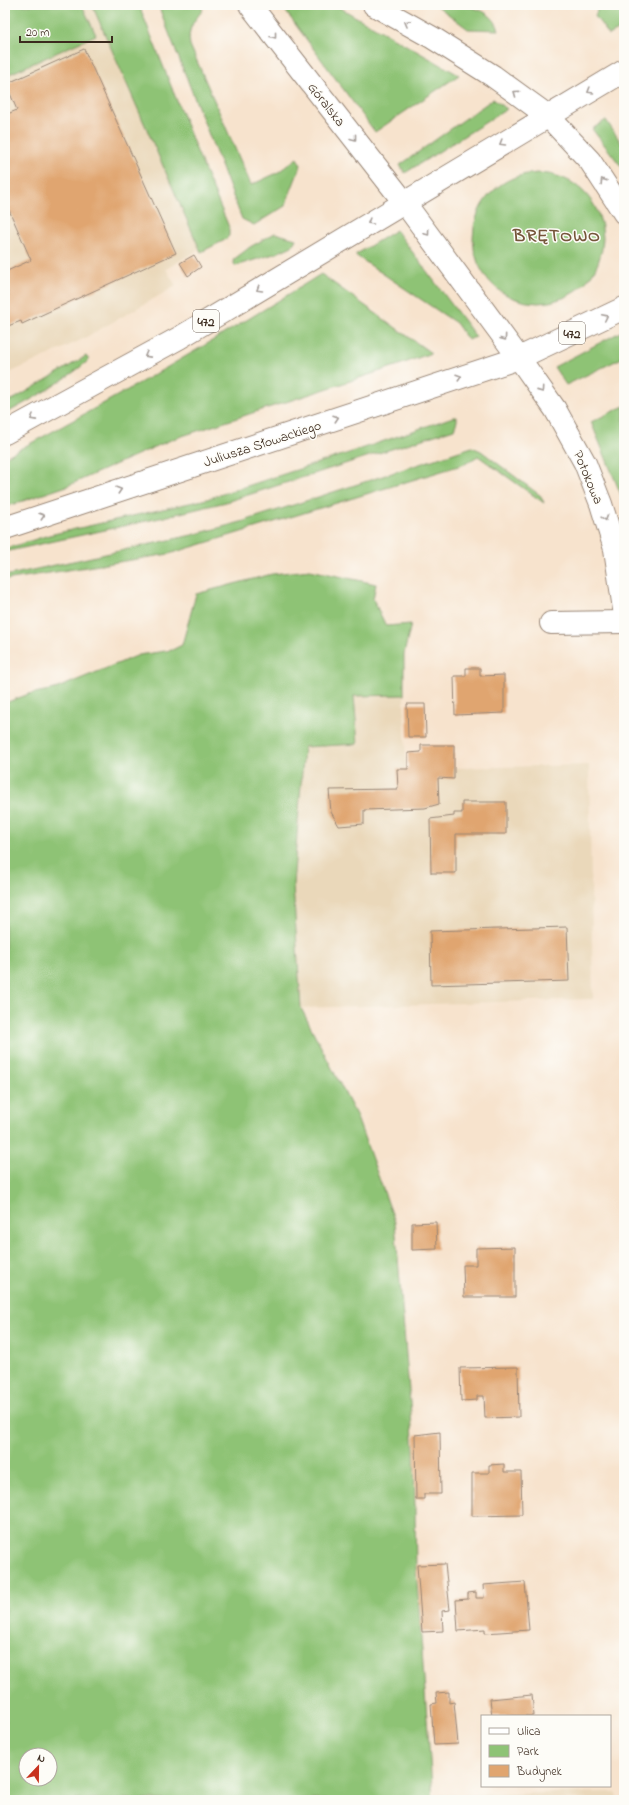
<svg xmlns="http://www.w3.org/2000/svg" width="629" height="1805" font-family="'Indie Flower',sans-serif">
<rect width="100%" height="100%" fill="#fdfcf7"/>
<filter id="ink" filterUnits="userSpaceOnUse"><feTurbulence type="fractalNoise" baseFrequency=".025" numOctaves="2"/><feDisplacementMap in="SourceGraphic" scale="8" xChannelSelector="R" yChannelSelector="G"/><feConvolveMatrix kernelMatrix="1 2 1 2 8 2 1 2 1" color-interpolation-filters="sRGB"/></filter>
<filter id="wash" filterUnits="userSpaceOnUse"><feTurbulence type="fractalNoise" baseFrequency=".012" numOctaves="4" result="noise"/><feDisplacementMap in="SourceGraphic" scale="16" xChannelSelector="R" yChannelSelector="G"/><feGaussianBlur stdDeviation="0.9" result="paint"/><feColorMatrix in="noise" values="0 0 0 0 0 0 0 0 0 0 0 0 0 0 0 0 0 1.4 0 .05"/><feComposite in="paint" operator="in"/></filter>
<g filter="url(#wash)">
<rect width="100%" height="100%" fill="#f7e3cd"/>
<g fill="#ead8ba">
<polygon points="5,5 92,5 200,249 166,269 176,286 81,340 5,375"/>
<polygon points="404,695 406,768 407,769 589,765 593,999 301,1008 293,885 304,747 354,696"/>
<polygon points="616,1792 617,1800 433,1800 433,1795"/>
</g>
<g fill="#8ec375" stroke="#64764a" fill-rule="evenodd">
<polygon points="5,5 82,5 96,35 5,76"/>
<polygon points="92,5 139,5 198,154 229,227 229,236 225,240 201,252"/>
<path d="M158,5H200L203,10C193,22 187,29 190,45L251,185L277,173L297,158L301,165L285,206L254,225L242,219Z"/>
<polygon points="281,5 335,5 459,75 375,132"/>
<path d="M436,5C458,5 491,4 499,30L468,29Z"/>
<polygon points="599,5 624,5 624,27 609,35 595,16"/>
<polygon points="493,99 507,109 405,173 400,165"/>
<polygon points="606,120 624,147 624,170 592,129"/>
<circle cx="538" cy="238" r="65"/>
<polygon points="396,230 476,337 468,340 456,323 355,255"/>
<polygon points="275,233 296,239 292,246 277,253 235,266 233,260 250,247"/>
<path d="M321,274L431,353L399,365L173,439L67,486L5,507V457C113,400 218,339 321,274Z"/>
<polygon points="624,330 624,357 566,385 554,367"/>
<path d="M86,356L89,360C63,382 34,398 5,414V402L16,398Z"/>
<polygon points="624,406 624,502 591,422"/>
<polygon points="453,417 457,417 457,421 454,429 226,502 160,518 9,551 7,550 8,548 49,535 207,499 361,449"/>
<polygon points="472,447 481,451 541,496 544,503 478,456 465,464 169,554 5,580 5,576 192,535 241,522"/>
<path d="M310,570L376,584L373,599L386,626L411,624L404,654V695L354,696L358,744L304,747L293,885L301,1008L356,1115L395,1222L414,1450L416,1569L433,1800H5V703L29,694L55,689L139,655L172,650L182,645L196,594L272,574ZM26,1755H50V1779H26Z"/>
</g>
<g id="blocks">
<g fill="#e0a56f">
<polygon points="84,49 176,253 22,324 21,321 8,326 5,320 5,297 9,295 5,286 5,272 31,260 9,210 5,212 5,115 17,110 6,84"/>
<polygon points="194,255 201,267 188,276 180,263"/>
<polygon points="466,668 480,668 480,676 504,675 504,713 455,715 454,676 466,676"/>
<polygon points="407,704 425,704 426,737 408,737"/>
<polygon points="421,745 454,745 454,779 438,778 439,804 425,808 364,810 364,824 339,826 331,812 329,790 398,789 397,769 408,769 408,753 421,752"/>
<polygon points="462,802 506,802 506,834 456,834 456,873 431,873 430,819 454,816 454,813 462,813"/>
<polygon points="567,927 569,981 431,985 430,931"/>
<polygon points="436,1222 437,1249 412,1250 412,1223"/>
<polygon points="515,1247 515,1297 464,1297 463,1265 476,1265 476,1248"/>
<polygon points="518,1367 519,1417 485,1418 484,1396 477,1396 477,1400 461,1401 460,1368"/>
<polygon points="440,1432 441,1494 424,1494 424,1499 416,1499 415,1435"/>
<polygon points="504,1464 504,1472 521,1472 522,1515 472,1516 472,1473 489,1473 489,1465"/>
<polygon points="445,1564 450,1610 442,1611 443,1631 422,1632 417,1565"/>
<polygon points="525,1582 529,1630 485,1633 485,1629 458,1631 456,1600 468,1599 468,1593 476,1592 476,1598 484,1598 483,1585"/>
<polygon points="449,1692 449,1703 454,1702 458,1744 434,1745 431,1704 437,1703 436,1693"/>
<polygon points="532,1695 534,1716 492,1716 490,1699"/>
</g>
</g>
</g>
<g filter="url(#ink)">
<use href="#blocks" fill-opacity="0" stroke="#998676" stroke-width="1"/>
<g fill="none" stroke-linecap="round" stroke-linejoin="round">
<defs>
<g id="minor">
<polyline points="250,5 404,202"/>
<polyline points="374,5 433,38 493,76 548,116"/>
<polyline points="551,623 624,622"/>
</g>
<g id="major">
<polyline points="548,116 590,161 624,213"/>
<polyline points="404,202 519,358 555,409 585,463 601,504 615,549 624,609"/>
<polyline points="5,433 179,338 624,71"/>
<polyline points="5,528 519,358 624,308"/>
</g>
</defs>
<use href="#minor" stroke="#998676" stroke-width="24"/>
<use href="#major" stroke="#998676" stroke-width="24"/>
<use href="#minor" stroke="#fff" stroke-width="22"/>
<use href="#major" stroke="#fff" stroke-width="22"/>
</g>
<defs><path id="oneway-chevron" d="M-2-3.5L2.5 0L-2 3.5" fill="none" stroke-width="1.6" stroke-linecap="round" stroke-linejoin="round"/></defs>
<g stroke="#a79f9a">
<use href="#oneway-chevron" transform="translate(407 23) rotate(-151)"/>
<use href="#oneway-chevron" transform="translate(274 36) rotate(52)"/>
<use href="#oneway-chevron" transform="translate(590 91) rotate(149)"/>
<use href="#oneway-chevron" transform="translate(516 93) rotate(-144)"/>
<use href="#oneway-chevron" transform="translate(354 138) rotate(52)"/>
<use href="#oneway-chevron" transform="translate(502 143) rotate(149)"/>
<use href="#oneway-chevron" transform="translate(603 181) rotate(-123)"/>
<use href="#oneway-chevron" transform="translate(370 222) rotate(149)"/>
<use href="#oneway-chevron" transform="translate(427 233) rotate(53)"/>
<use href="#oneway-chevron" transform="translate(259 289) rotate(149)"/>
<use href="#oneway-chevron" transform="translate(605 317) rotate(-26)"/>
<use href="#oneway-chevron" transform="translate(504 338) rotate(54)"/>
<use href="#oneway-chevron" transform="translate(147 355) rotate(151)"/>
<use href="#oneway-chevron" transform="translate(459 377) rotate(-18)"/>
<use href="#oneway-chevron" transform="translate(541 390) rotate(55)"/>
<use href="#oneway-chevron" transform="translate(33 418) rotate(151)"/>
<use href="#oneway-chevron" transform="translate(336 418) rotate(-18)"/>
<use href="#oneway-chevron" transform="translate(119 490) rotate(-18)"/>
<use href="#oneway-chevron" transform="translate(42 516) rotate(-18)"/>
<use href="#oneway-chevron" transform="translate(605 518) rotate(73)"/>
</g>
</g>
<g text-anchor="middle" stroke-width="3" stroke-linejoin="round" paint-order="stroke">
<g fill="#fdfcf7" stroke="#75695f" stroke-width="1">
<rect x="193" y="310" width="26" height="22" rx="3"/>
<rect x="559" y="322" width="26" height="22" rx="3"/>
</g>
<g font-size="13" font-weight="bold" fill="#3b2a1e">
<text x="206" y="326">472</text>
<text x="572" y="338">472</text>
</g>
<g font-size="14" fill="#3b2a1e" stroke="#fdfcf7">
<text transform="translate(327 104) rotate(52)" y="5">Góralska</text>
<text transform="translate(262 443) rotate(-18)" y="5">Juliusza Słowackiego</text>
<text transform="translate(589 477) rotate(67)" y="5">Potokowa</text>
</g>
<g font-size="18" font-weight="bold" letter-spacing="1" fill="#75553a" stroke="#fdfcf7">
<text x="557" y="241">BRĘTOWO</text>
</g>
</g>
<rect width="629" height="1805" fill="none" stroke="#fdfcf7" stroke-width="20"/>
<rect x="481" y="1715" width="130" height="72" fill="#fdfcf7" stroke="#afa8a0"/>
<rect x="489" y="1728" width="20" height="6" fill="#ffffff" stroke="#afa8a0"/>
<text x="517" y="1735" font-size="12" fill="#3b2a1e">Ulica</text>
<rect x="489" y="1745" width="20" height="12" fill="#8ec375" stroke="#afa8a0"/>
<text x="517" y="1755" font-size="12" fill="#3b2a1e">Park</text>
<rect x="489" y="1765" width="20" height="12" fill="#e0a56f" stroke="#afa8a0"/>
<text x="517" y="1775" font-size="12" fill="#3b2a1e">Budynek</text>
<g transform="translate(38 1767) rotate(22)"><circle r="19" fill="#fdfcf7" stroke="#afa8a0"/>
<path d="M0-3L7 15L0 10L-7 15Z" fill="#c8321e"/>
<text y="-6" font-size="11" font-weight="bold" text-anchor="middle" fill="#3b2a1e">N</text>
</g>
<path d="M20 36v6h92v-6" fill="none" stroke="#3b2a1e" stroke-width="2"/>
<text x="26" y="36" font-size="12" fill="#3b2a1e" stroke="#fdfcf7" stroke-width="3" paint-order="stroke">20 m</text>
</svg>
